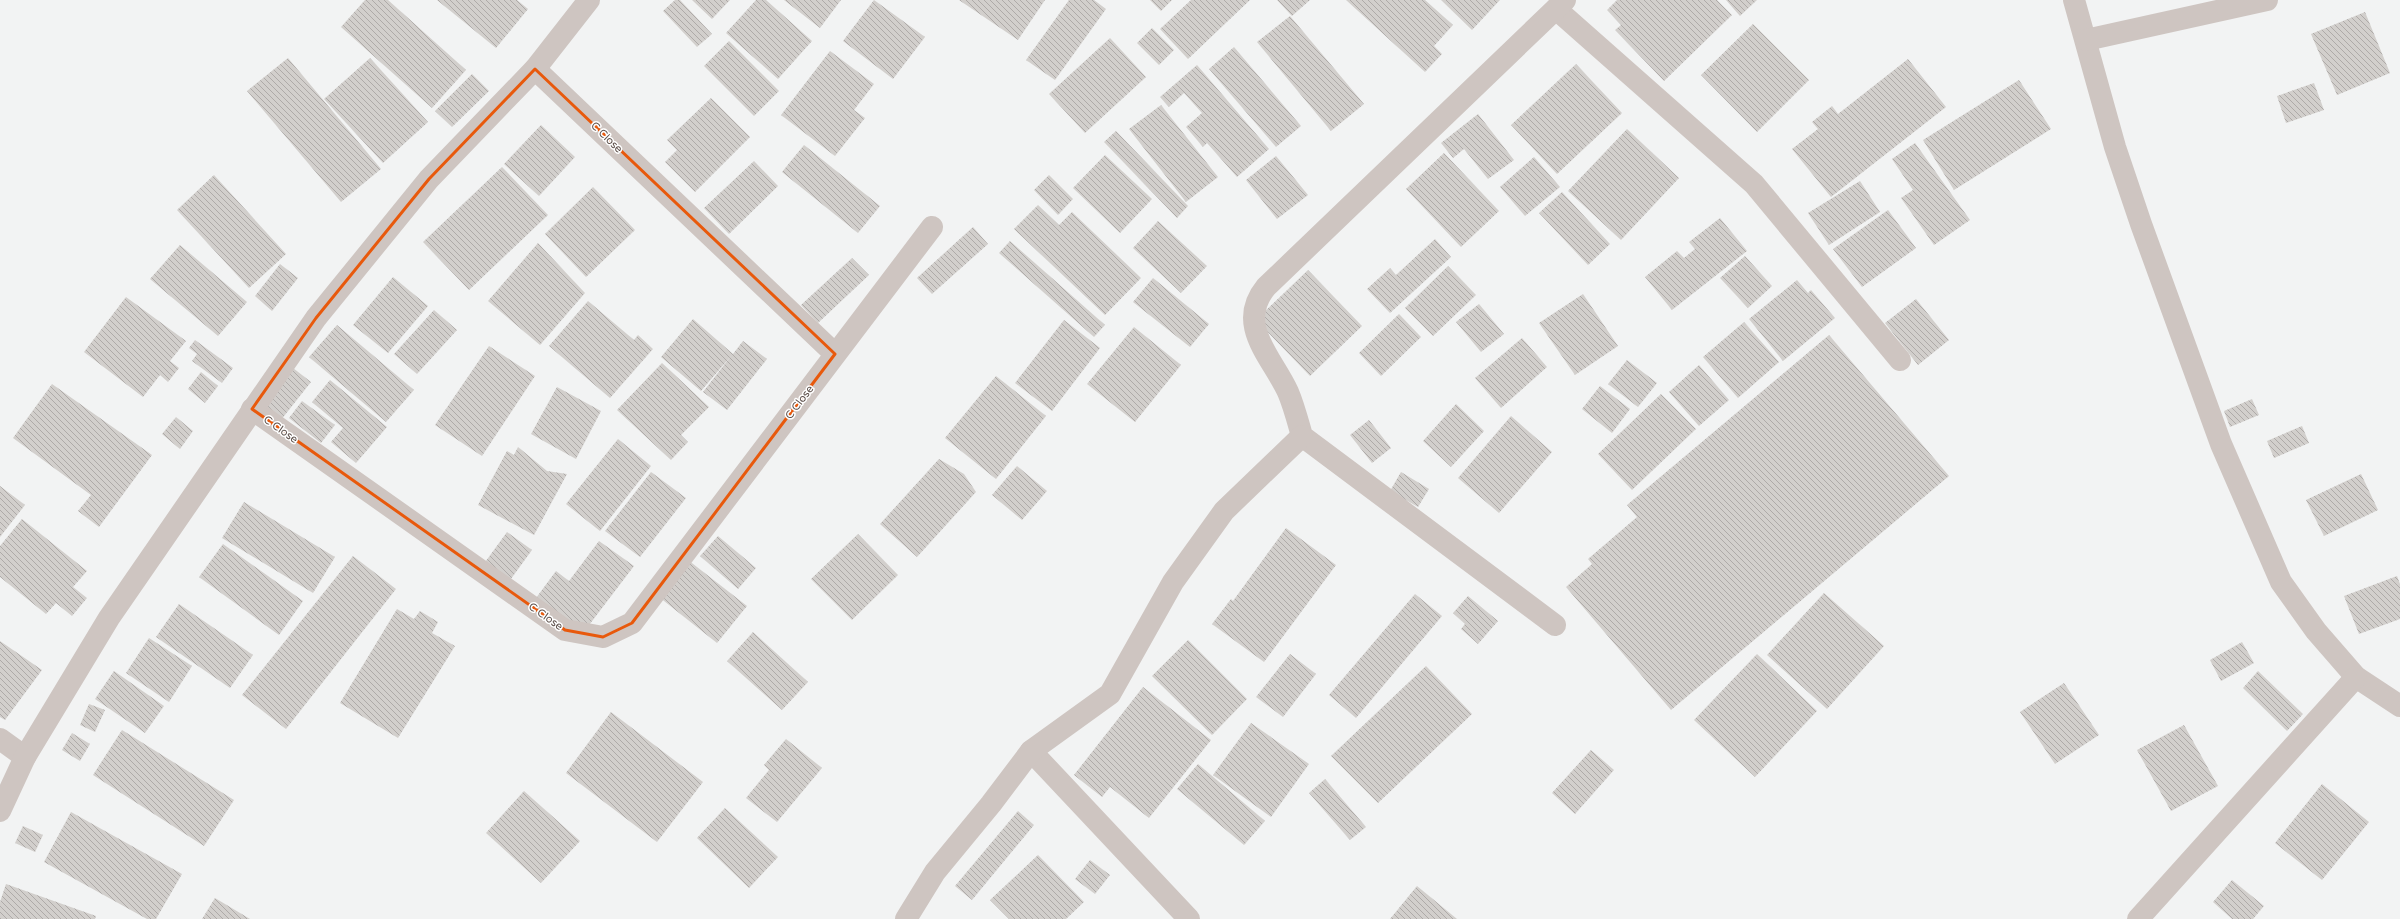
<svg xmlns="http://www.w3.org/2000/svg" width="2400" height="919" font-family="'Varela Round',sans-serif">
<defs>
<pattern id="building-back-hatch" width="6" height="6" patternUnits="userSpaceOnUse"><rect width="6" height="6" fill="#d2cfcc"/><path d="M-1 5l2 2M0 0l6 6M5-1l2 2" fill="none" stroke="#aeaaa8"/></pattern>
</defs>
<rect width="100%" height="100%" fill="#f2f3f3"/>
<g fill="url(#building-back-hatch)">
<polygon points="365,0 388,0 466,70 432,108 341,27"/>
<polygon points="437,0 517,0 528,9 496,48"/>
<polygon points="675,0 680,0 712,34 697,47 663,11"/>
<polygon points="692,0 730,0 712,19"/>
<polygon points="756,0 766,0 812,41 778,79 726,33"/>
<polygon points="784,0 841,0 820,28"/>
<polygon points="874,0 925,37 893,79 843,41"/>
<polygon points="959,0 1045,0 1018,40"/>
<polygon points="1069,0 1094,0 1106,9 1055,80 1026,60"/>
<polygon points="1150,0 1172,0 1161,11"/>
<polygon points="1191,0 1250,0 1188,59 1160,29"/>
<polygon points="1277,0 1310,0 1292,16"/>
<polygon points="1346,0 1425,0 1453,25 1434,46 1442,54 1425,72"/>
<polygon points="1441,0 1500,0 1472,30"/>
<polygon points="1617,0 1717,0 1732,15 1664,81 1615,30 1621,25 1607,10"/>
<polygon points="1726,0 1757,0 1740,16"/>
<polygon points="2365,12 2390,73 2337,95 2311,34"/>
<polygon points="1290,16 1364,104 1331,131 1257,42"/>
<polygon points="1753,24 1809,80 1757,132 1701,75"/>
<polygon points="1152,28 1174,50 1159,65 1137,43"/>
<polygon points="1110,38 1146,77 1085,133 1049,94"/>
<polygon points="729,41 779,91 754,116 704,66"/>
<polygon points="1234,47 1301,126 1276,147 1209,69"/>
<polygon points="830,51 874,84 854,110 865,118 835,156 781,115"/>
<polygon points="288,58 381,169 341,202 247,91"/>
<polygon points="370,58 428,122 383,163 324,99"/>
<polygon points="1908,59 1946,107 1831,197 1792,149 1818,129 1812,122 1832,106 1838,114"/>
<polygon points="1576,64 1622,113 1557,174 1511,125"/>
<polygon points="1197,65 1269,149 1237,177 1207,143 1203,147 1186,127 1202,113 1184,93 1169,107 1160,97"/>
<polygon points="472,74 489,91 452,127 435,111"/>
<polygon points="2019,80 2051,129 1954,190 1923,140"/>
<polygon points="2314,83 2324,110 2286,123 2277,96"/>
<polygon points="711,98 750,137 695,192 665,162 677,150 667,140"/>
<polygon points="1161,105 1218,177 1186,202 1129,129"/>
<polygon points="1478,114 1514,160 1488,179 1464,149 1453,158 1441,143"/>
<polygon points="541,125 575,157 539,196 504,164"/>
<polygon points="1627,129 1679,178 1621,240 1568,191"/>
<polygon points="1116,131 1188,206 1177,218 1104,142"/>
<polygon points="1915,143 1970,220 1934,245 1901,198 1913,190 1892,159"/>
<polygon points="804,145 880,206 858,233 782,172"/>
<polygon points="1444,153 1499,211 1461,247 1406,189"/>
<polygon points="1105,155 1152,199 1120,233 1073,188"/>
<polygon points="1276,156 1308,195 1277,219 1246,180"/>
<polygon points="1534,157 1560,187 1525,216 1500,187"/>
<polygon points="754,161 778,186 729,234 704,208"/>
<polygon points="502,167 548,215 469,290 423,242"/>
<polygon points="214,175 286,254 249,288 177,210"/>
<polygon points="1049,175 1073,199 1058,215 1034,190"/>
<polygon points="1860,181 1880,212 1829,245 1808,213"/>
<polygon points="593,187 635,230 586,277 545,234"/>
<polygon points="1562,192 1610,244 1588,265 1539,213"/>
<polygon points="1038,205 1059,225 1072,212 1141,278 1105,315 1014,229"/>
<polygon points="1888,210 1916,248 1862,287 1833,249"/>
<polygon points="1720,218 1747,251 1672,310 1645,277 1677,251 1684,258 1695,249 1689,242"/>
<polygon points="1158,221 1207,266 1181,293 1133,248"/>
<polygon points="973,227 988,244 932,294 917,278"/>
<polygon points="1435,239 1451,257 1390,313 1367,289 1390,268 1396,275"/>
<polygon points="1010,241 1105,325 1094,337 999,253"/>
<polygon points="538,243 585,293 540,345 488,301"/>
<polygon points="180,245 247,302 218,336 150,279"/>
<polygon points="1745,256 1772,286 1748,308 1720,278"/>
<polygon points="852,258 869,275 818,323 801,305"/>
<polygon points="280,264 298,278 272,311 255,296"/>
<polygon points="1448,266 1476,295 1433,336 1405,308"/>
<polygon points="1308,270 1362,326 1310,376 1256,320"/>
<polygon points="393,277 428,306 388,353 353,325"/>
<polygon points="1153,278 1209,324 1190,347 1133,302"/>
<polygon points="1797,280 1808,293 1811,290 1835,318 1783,361 1749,319"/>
<polygon points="1583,294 1618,346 1575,375 1539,323"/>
<polygon points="126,297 186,341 170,361 179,368 168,382 160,375 143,397 84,352"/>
<polygon points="1916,299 1949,340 1918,365 1885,323"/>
<polygon points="588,301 634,340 638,335 653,349 610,398 549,346"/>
<polygon points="1479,304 1504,334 1481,352 1456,322"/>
<polygon points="434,310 457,330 417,374 394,354"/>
<polygon points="1399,314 1421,337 1381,376 1359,353"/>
<polygon points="693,319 733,354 743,341 767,359 727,410 703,392 731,356 701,391 661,357"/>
<polygon points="1064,320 1100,348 1052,411 1015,383"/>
<polygon points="1744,322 1779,362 1738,398 1703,357"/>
<polygon points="337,325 414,390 386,422 309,357"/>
<polygon points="1134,327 1181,365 1135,422 1087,384"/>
<polygon points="1829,335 1949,476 1671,710 1566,587 1592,564 1588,559 1637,517 1627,505"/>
<polygon points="1522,338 1547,367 1501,408 1475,378"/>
<polygon points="195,340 233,368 222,383 192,361 197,354 189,348"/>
<polygon points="489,346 535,376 482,456 435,425"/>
<polygon points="1627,360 1657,383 1638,407 1608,384"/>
<polygon points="662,363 709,407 681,435 688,442 671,460 617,410"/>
<polygon points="1699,365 1729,400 1699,426 1669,392"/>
<polygon points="293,368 311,382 281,420 263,407"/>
<polygon points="201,372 218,386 205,403 188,389"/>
<polygon points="996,376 1046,416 996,479 945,438"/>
<polygon points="330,380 387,427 356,463 331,442 343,428 312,402"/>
<polygon points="52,384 152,455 99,527 78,511 91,495 13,438"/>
<polygon points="1600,386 1630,409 1612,433 1582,409"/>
<polygon points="557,387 601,411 576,459 531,434"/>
<polygon points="1661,394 1696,429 1632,490 1598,454"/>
<polygon points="2252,399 2259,415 2230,427 2224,411"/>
<polygon points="302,401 335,425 321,443 289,418"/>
<polygon points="1456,404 1484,431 1451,467 1423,441"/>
<polygon points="1511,416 1552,452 1499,513 1458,478"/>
<polygon points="176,417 193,431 180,449 162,434"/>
<polygon points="1369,420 1391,448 1372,463 1350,435"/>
<polygon points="2302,426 2309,443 2274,458 2267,441"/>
<polygon points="618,439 651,466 600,531 566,504"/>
<polygon points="518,447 547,471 567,474 534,535 478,505 507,451 514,455"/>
<polygon points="939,459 964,474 976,492 917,557 880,524"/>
<polygon points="1017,466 1047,491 1022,520 992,495"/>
<polygon points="651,472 686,498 640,557 605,531"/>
<polygon points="1401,472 1429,489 1418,507 1390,491"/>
<polygon points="2361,474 2378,510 2324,536 2306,500"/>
<polygon points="0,486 25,505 0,537"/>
<polygon points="244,502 335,557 313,593 222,538"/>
<polygon points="22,519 87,571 73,587 87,598 72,616 56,603 46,614 0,577 0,546"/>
<polygon points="1286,528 1336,565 1264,662 1212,624 1231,599 1233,601"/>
<polygon points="507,532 532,550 508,583 483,565"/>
<polygon points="858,534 898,575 852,620 811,579"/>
<polygon points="718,536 756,568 738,589 700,556"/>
<polygon points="599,541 634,566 583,633 536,598 556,571 569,581"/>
<polygon points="223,544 303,601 279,635 199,577"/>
<polygon points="353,556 396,589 286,729 242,695"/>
<polygon points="688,560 747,606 717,643 659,597"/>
<polygon points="2397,576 2400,584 2400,619 2359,634 2344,596"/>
<polygon points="1824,593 1884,646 1827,709 1767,655"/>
<polygon points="1415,594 1442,616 1356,718 1329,695"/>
<polygon points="1468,596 1498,621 1478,644 1461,629 1465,624 1453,613"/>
<polygon points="179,604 253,655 230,688 156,637"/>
<polygon points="397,609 414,619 420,611 438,622 432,633 455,646 398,738 340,703"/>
<polygon points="753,632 808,682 782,710 727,661"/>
<polygon points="149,638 192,666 169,702 126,673"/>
<polygon points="1188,640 1247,699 1212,735 1152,676"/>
<polygon points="0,641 42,670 5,720 0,717"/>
<polygon points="2242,642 2254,663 2221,681 2210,660"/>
<polygon points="1290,654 1316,674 1283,717 1256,697"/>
<polygon points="1757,654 1817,711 1755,777 1694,720"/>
<polygon points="1426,666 1472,714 1378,803 1331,756"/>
<polygon points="114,671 164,706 145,733 95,699"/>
<polygon points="2258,671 2303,714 2287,731 2243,688"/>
<polygon points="2064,683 2099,735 2055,764 2020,712"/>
<polygon points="1143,687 1211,740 1149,818 1110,787 1102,797 1074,775"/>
<polygon points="89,704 105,710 95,732 80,725"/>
<polygon points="611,712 703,782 657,842 566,773"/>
<polygon points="1251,723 1309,764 1271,817 1213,775"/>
<polygon points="2184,725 2218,786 2171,811 2137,750"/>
<polygon points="122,730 234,800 204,846 93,775"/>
<polygon points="72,733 90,744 80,761 62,750"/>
<polygon points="786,739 822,768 777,822 746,798 769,770 764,765"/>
<polygon points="1591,750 1614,770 1575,814 1552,793"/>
<polygon points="1198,764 1265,821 1244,845 1177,789"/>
<polygon points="1325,779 1366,827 1350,840 1309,793"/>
<polygon points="2322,784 2369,822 2322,880 2275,843"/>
<polygon points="524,791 580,841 541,883 486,833"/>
<polygon points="725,808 778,857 749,888 697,838"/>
<polygon points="1018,811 1034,825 972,900 955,886"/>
<polygon points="71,812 182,874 156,919 147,919 44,862"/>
<polygon points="23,826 43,835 35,852 15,843"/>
<polygon points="1038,855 1084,902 1066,919 1009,919 990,900"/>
<polygon points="1090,860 1110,875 1095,894 1075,879"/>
<polygon points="2232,880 2264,906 2253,919 2232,919 2213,902"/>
<polygon points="6,884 96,916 95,919 0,919 0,902"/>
<polygon points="1417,886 1457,919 1390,919"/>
<polygon points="215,898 250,919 202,919"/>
</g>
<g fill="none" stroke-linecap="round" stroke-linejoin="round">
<g stroke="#cec5c1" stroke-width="22">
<polyline points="2074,0 2115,147 2141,224 2221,444 2281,582 2316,631 2356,677 2400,706"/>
<polyline points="1556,9 1754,184 1900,360"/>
<polyline points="2086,40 2267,0"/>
<polyline points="535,69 835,354"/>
<polyline points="252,409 565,630 603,637 632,623 932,227"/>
<path d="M1555,625L1302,436C1298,422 1294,406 1288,392C1272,357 1235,325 1266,287L1565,0"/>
<polyline points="0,739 25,757"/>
<polyline points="1031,751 1189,919"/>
<polyline points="0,811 25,757 109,618 316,318 429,179 535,69 589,0"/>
<polyline points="906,919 935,872 991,804 1031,751 1110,694 1173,582 1224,511 1302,436"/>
<polyline points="2138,919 2356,677"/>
</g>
</g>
<path fill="none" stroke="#e8590c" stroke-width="3" stroke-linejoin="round" d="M535,69L835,354L632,623L603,637L565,630L252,409L316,318L429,179Z"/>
<g text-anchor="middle" stroke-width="3" stroke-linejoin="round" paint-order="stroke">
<g font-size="11" fill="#5d504b" stroke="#fff">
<text transform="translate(607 137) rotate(44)" y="4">C Close</text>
<text transform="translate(799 402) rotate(-53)" y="4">C Close</text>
<text transform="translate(281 429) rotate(35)" y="4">C Close</text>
<text transform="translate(546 616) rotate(35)" y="4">C Close</text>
</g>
</g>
</svg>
